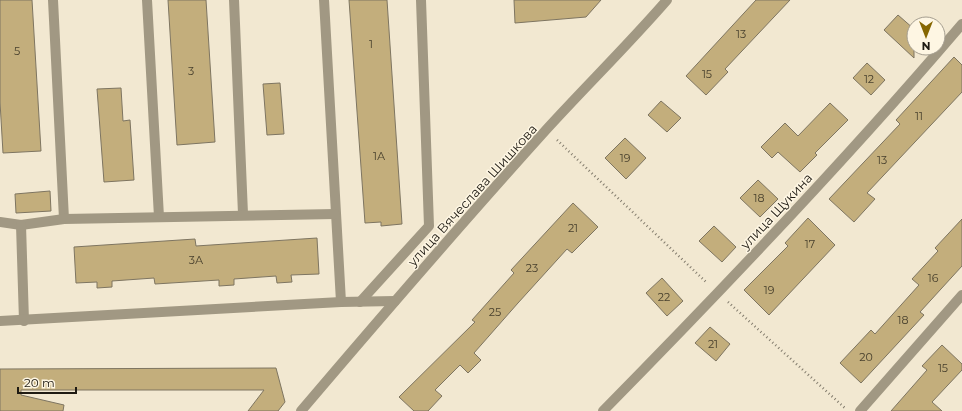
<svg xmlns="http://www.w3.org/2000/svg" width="962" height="411" font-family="Montserrat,sans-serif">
<rect width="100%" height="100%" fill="#f2e8d1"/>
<g fill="#c3ae7c" stroke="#7e7561">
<polygon points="0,0 32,0 41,151 3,153 0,102"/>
<polygon points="168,0 206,0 215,142 177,145"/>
<polygon points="349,0 387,0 402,224 381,226 381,222 365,223"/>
<polygon points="514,0 601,0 586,17 515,23"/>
<polygon points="756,0 790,0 725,69 728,72 706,95 686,76"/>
<polygon points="898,15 914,29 914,58 884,30"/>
<polygon points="954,57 962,65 962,92 867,193 875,199 854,222 829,199 900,124 896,120"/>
<polygon points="867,63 885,80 871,95 853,78"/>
<polygon points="280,83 284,134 267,135 263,84"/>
<polygon points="121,88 123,121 130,120 134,180 104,182 97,89"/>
<polygon points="661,101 681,118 667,132 648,115"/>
<polygon points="830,103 848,120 815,153 817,155 800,172 778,152 772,158 761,147 785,123 798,136"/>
<polygon points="625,138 646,158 626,179 605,158"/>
<polygon points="758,180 778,199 760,217 740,198"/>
<polygon points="50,191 51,211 16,213 15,194"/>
<polygon points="573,203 598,227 572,253 567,249 518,303 474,353 481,360 468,373 460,365 435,390 442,396 428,411 414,411 399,397 475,322 472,320 514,273 511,270"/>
<polygon points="808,218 835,245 769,315 744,290 788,246 785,243"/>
<polygon points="962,219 962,266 920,312 924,315 861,383 840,363 871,330 875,334 919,285 912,279 938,251 935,248"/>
<polygon points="714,226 736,247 722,262 699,241"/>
<polygon points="317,238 319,274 291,275 292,282 277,283 276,276 234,279 234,285 219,286 219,280 155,284 154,278 112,281 112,287 97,288 97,282 76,283 74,247 195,239 196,246"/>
<polygon points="662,278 683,301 667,316 646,293"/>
<polygon points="710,327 730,344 716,361 695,343"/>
<polygon points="942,345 962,364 962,370 932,402 942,411 891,411 927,370 922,366"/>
<polygon points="276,368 285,402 278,411 248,411 264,390 21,390 21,395 64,405 63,411 0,411 0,369"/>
</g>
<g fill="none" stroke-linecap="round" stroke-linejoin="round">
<g stroke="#837c6d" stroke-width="2.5" stroke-dasharray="1 3" stroke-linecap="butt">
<polyline points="557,140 707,283"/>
<polyline points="728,302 846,409"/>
</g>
<g stroke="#a19883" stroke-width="10">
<polyline points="53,0 64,219"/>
<polyline points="147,0 159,217"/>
<polyline points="234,0 243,214"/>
<polyline points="324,0 341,302"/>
<polyline points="0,222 21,225 64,219 335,214"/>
<polyline points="21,225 24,321"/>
<polyline points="360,302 429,226 421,0"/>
<polyline points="0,321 341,302 395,301"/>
</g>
<g stroke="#a19883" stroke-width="10">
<path d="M301,411C381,317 462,223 545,131C585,87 628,45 667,0"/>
<path d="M603,411C726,286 848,158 962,24"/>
<polyline points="860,411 962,295"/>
</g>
</g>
<g text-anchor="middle" stroke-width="3" stroke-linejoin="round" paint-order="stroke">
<g font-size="11" fill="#48402d">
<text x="741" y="38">13</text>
<text x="371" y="48">1</text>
<text x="17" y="55">5</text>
<text x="191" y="75">3</text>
<text x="707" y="78">15</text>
<text x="869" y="83">12</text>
<text x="919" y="120">11</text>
<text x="379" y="160">1А</text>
<text x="625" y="162">19</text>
<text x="882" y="164">13</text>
<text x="759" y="202">18</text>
<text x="573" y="232">21</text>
<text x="810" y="248">17</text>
<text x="196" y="264">3А</text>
<text x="532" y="272">23</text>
<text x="933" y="282">16</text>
<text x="769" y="294">19</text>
<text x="664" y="301">22</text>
<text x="495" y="316">25</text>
<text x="903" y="324">18</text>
<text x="713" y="348">21</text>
<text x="866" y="361">20</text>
<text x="943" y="372">15</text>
</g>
<g font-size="13" fill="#1f1b13" stroke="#fef6e3">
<text transform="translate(472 195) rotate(-48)" y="5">улица Вячеслава Шишкова</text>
<text transform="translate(776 211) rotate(-47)" y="5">улица Щукина</text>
</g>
</g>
<g transform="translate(926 36) rotate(180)"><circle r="19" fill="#fef6e3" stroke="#a59e90"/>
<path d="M0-3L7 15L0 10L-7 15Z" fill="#866600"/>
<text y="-6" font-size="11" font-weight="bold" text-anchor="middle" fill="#1f1b13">N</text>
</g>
<path d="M18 387v6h58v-6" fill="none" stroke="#1f1b13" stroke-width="2"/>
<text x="24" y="387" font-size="12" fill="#1f1b13" stroke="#fef6e3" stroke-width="3" paint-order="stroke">20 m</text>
</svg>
